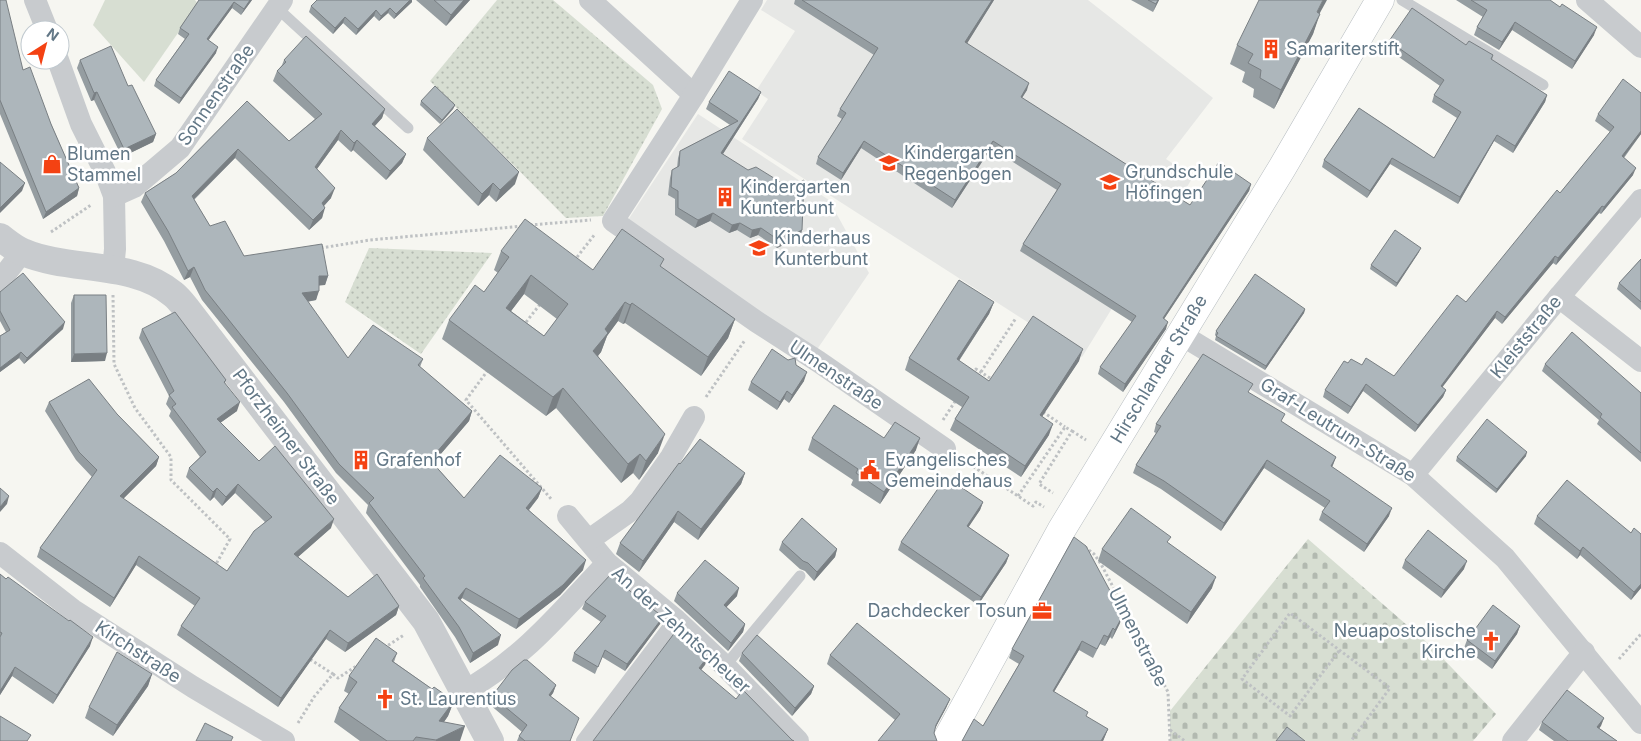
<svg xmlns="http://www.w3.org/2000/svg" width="1641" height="741" font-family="Inter,sans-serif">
<defs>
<pattern id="grass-dots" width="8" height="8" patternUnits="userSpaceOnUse" patternTransform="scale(1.25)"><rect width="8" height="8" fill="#d7ded2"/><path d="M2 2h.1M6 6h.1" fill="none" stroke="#b2b9b0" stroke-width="1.8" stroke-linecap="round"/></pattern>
<pattern id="cemetery-stones" width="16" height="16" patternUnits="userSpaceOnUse" patternTransform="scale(1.25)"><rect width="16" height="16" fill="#d7ded2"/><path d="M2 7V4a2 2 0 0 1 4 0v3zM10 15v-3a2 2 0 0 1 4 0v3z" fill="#b2b9b0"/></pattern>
</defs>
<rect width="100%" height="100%" fill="#f6f6f1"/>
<g fill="#e6e7e5">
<polygon points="767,0 1088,0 1213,98 1166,159 1193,177 1082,357 742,139 768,99 756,91 795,31 761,10"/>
<polygon points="698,114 829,200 869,273 816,351 626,223"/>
</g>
<g fill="url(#grass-dots)">
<polygon points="497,0 553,0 653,85 662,109 603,216 566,218 430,81"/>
<polygon points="369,248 492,253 421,354 345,302"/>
</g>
<polygon fill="url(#cemetery-stones)" points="1308,539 1431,646 1496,714 1473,741 1170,741 1170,711"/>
<polygon fill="#d7ded2" points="105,0 195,0 198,4 144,82 93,25"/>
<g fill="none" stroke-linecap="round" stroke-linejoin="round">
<defs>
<polyline id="secondary" points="946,741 1062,529 1282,168 1380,0"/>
</defs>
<use href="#secondary" stroke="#b7bdc1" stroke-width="29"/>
<g stroke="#bec1c3" stroke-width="3" stroke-dasharray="2.5 2.5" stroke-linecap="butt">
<polyline points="530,225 591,220"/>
<polyline points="51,232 91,205"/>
<polyline points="321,248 370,240 523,226"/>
<polyline points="574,261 595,234"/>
<polyline points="113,295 114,364 135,408 171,457 171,480 230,539 215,566"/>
<polyline points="523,326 541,303"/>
<polyline points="488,370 466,400 552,500"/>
<polyline points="981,372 1016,318"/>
<polyline points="973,374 976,369 993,380"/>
<polyline points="706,397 745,340"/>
<polyline points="1043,412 1065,427"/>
<polyline points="943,420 956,400"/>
<polyline points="1072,431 1086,440"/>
<polyline points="965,461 1033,506 1036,502 1044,507"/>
<polyline points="1018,496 1065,427 1072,431 1039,484 1053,493"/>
<polyline points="1085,547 1094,554 1101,564 1168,692 1170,741"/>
<polyline points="384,648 404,635"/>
<polyline points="1339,651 1290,716 1242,679 1290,613 1390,688 1351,741"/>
<polyline points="1619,659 1641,634"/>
<polyline points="333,674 338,678 358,665"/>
<polyline points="298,723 314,697 333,674 308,658"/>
<polyline points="1170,730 1185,741"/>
</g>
<g stroke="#c8cbce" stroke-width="11">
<polyline points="1402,0 1543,85"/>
<polyline points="277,8 408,128"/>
<polyline points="725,666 800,576"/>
</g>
<polyline stroke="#c8cbce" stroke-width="16" points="584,741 676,620"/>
<g stroke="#c8cbce" stroke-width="22">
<polyline points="35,0 47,30"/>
<polyline points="590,0 694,95"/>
<polyline points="752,0 694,95 613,221 757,322 819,362 945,449"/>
<polyline points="1587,0 1641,47"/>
<polyline points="58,60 81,124 105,172 114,196 115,249 113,269"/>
<polyline points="114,196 134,187 180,148 282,0"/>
<polyline points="0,281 22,252"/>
<polyline points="1559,297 1641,361"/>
<polyline points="1180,334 1413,475 1505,558 1641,723"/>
<polyline points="1413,475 1559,297 1641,200"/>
<polyline points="568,516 607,563 676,620 725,666 798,741"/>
<polyline points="589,540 630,511 640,501 671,457 694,417"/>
<polyline points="0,553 73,610 193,687 284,741"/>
<path d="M463,692C522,660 562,611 607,563"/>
<polyline points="1513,741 1584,652"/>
</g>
<path stroke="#c8cbce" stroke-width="28" d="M0,237C7,242 15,249 23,252C69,272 133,260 173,294C178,298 182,303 186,308L426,621L490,741"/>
<use href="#secondary" stroke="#fff" stroke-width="28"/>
</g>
<g fill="#959da1" fill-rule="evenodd">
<polygon points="0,0 23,70 51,124 79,188 77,196 43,219 0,114"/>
<polygon points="199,0 252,0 241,15 232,8 208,40 216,53 179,104 154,86 156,80 185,39 178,34 180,28"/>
<polygon points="317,0 412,0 412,2 394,19 388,13 379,21 374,16 356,35 343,23 333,34 309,12 311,6"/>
<polygon points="416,0 470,0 446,26"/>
<polygon points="795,0 994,0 967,43 1027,90 1022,98 1190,205 1251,184 1249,191 1164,319 1166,329 1123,392 1098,374 1100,367 1132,322 1020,251 1023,244 1057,190 991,148 952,208 861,148 841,180 816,164 818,157 842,119 837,116 840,109 874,55 794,4"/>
<polygon points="1131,0 1159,0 1153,12"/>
<polygon points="1456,0 1550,0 1594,35 1572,69 1512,30 1499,50 1474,35 1477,27 1483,17"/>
<polygon points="1319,14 1313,34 1274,109 1253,97 1254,89 1242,82 1245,72 1230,64 1237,45"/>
<polygon points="1389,41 1466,45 1493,55 1492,60 1547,95 1545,102 1513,153 1494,141 1458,204 1390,164 1367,198 1322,167 1324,160 1359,108 1434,158 1457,118 1432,102 1434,95 1440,86 1386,48"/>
<polygon points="80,60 128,86 156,134 153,142 122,157 94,100 91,101 77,68"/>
<polygon points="284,60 385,109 382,118 375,126 406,154 402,163 386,180 353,150 351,152 338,140 317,169 331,198 324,206 322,218 309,230 235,158 194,200 210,226 244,256 328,276 325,285 319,285 316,300 307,302 348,358 423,359 420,367 472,411 469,421 433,463 464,498 542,488 538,498 529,510 583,570 560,595 516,629 462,598 460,600 498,645 470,663 455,637 420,587 420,585 366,513 368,505 336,473 284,402 202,300 190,277 184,280 164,241 141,202 145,193 176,173 247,101 289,141 315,119 273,81 277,71 282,65"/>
<polygon points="761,92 758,99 723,154 802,230 800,237 777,248 758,235 750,238 737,230 729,233 710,221 695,228 675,215 675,199 668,195 670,178 672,170 677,168 678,158 680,151 730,125 706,109 709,102"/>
<polygon points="1641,93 1641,134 1624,158 1633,175 1601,214 1599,213 1556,265 1553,263 1502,324 1495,318 1442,387 1446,390 1443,397 1415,432 1363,391 1348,414 1323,397 1325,390 1348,363 1362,365 1394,376 1466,302 1560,193 1610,132 1595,121 1598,114"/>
<polygon points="421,101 455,105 453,109 440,124 420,105"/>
<polygon points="427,138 515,184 496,202 489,195 478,206 423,150"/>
<path d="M501,251L593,270L661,267L735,319L728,338L701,376L625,323L623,324L618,321L607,336L601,352L598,356L658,453L639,480L633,473L621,483L556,408L546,416L442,339L449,320L484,292L498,273L494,270ZM524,294L557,319L544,336L511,311Z"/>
<polygon points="1419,252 1396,287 1370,269 1371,265"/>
<polygon points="1641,259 1641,310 1617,289 1619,283"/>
<polygon points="0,292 63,329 24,364 19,358 0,372 0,336 6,332 0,321"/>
<polygon points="74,295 105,361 71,362 71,303"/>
<polygon points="994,302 989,314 959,361 989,381 1079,361 1042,416 1049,435 1021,477 950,430 955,419 962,407 905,370 909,358"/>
<polygon points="1305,309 1304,313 1265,370 1215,340 1216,336 1215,335 1216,331"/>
<polygon points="142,329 226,380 225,383 237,411 220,423 259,461 331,528 298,557 348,597 399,606 396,615 345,652 326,639 278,707 177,635 181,626 195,606 136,565 110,607 37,557 40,548 92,477 76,460 45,411 49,402 117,414 159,457 156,466 123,499 227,571 265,522 235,493 222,506 214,497 210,501 186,477 189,468 200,457 169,416 171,411 166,404 169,396 139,338"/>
<polygon points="1545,364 1641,393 1641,462 1597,424 1599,420 1542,371"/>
<polygon points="796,365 804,381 789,403 784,399 777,410 748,390 751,382"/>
<polygon points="1250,393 1282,422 1336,457 1332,467 1389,516 1364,552 1319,520 1322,512 1325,508 1264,468 1221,531 1161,489 1133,473 1136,465 1156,433 1154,432 1156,424"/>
<polygon points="812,438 884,438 916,450 880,504 851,485 853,480 808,450"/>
<polygon points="1526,456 1496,493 1456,461 1457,457"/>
<polygon points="680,464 745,473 741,484 698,540 674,522 639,572 616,554 620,543"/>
<polygon points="1567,480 1641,588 1631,600 1580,555 1577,559 1534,524 1537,516"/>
<polygon points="983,502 980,510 968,527 1009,555 1006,563 978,605 898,550 901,542"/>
<polygon points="782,542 837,549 835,557 814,581 805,571 800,569 779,550"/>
<polygon points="1169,543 1212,588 1187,624 1098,561 1102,549"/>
<polygon points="1405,560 1464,569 1441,598 1402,568"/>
<polygon points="0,574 90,646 53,704 12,676 0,695"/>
<polygon points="626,588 663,617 660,624 625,671 602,657 595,674 572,661 574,653 601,622 582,609 585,602"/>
<polygon points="677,593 737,596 726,607 745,624 743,632 728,651 674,601"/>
<polygon points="1120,623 1112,639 1110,637 1105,646 1100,644 1093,658 1079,650 1054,692 1086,717 1108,729 1103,741 962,741 983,726 1019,664 1009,658 1012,649"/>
<polygon points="1520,626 1517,634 1492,669 1464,648 1467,640"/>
<polygon points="397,653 394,662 432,689 454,701 448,716 444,722 460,741 360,741 334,722 339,708 349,694 344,691 349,676"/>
<polygon points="742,653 814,686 811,694 792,716 739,661"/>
<polygon points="830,655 950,699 946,708 934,730 934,733 895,720 827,664"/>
<polygon points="152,674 148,686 113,736 85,718 89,707"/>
<polygon points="556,685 553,693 550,696 571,741 517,741 519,736 522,732 489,704 492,696"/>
<polygon points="1604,718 1599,728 1617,741 1554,741 1539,730 1542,722"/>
</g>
<g fill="#797f83">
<polygon points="250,0 252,0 241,15 244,9"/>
<polygon points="410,0 412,0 412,2 394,19 396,14"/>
<polygon points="464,0 470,0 446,26 451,15"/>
<polygon points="992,0 994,0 963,50 965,42"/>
<polygon points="1158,0 1159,0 1153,12 1156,4"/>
<polygon points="1323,0 1327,0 1310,31 1317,12"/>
<polygon points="234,2 232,8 205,45 207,39"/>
<polygon points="390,8 388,13 379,21 381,16"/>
<polygon points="376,10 374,16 356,35 358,29"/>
<polygon points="1320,14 1313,34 1274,109 1281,90"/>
<polygon points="345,17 343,23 333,34 335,28"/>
<polygon points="1515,22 1512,30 1499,50 1502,42"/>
<polygon points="1597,27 1594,35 1572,69 1575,61"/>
<polygon points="218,47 216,53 179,104 181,98"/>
<polygon points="1029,83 1027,90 1018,104 1021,97"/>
<polygon points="97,92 94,100 91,101 94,93"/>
<polygon points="761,92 758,99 719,160 721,153"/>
<polygon points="1547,95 1545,102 1513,153 1515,146"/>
<polygon points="455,105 453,109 440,124 442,120"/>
<polygon points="385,109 382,118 368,133 372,124"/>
<polygon points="341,130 338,140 311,177 315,167"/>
<polygon points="1641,131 1641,134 1619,163 1622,156"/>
<polygon points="156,134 153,142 122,157 124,149"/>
<polygon points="1497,135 1494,141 1458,204 1460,197"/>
<polygon points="357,140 353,150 351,152 354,143"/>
<polygon points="864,141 861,148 841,180 843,173"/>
<polygon points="993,141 991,148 952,208 955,200"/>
<polygon points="238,149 235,158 188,205 192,196"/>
<polygon points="406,154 402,163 386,180 390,171"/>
<polygon points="1392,158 1390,164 1367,198 1370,191"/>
<polygon points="1636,168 1633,175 1601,214 1604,207"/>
<polygon points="519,172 515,184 496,202 500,190"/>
<polygon points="25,183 22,191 0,213 0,208"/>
<polygon points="493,183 489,195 478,206 482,194"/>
<polygon points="1251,184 1249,191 1160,325 1163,318"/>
<polygon points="79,188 77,196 43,219 46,212"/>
<polygon points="335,188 331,198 318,212 322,203"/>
<polygon points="1602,206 1599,213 1556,265 1558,258"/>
<polygon points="325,208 322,218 309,230 313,220"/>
<polygon points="713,213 710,221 695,228 698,220"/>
<polygon points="740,223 737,230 729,233 732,225"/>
<polygon points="761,228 758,235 750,238 752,230"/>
<polygon points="802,230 800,237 777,248 780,241"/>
<polygon points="1421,248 1419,252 1396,287 1397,283"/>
<polygon points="1555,256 1553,263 1502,324 1505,317"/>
<polygon points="194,267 190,277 184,280 188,271"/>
<polygon points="531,275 524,294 499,327 506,308"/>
<polygon points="319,276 328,276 325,285 315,286"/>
<polygon points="319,291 316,300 298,303 302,293"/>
<polygon points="625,302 618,321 607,336 601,352 586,370 593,351 605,329"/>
<polygon points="994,302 989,314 952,371 957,359"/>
<polygon points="632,303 625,323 623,324 630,305"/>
<polygon points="1305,309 1304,313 1265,370 1266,366"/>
<polygon points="1497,311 1495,318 1438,393 1441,386"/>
<polygon points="735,319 728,338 701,376 708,357"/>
<polygon points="65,322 63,329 24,364 27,358"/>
<polygon points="1168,322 1166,329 1123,392 1125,384"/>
<polygon points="1083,349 1079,361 1036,426 1040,415"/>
<polygon points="21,352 19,358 0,372 0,368"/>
<polygon points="107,353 105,361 71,362 74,354"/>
<polygon points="807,372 804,381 789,403 792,395"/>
<polygon points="1366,384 1363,391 1348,414 1351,407"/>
<polygon points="563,388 556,408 546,416 553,397"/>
<polygon points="1446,390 1443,397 1415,432 1418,425"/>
<polygon points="787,391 784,399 777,410 780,402"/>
<polygon points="240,402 237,411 213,428 217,419"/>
<polygon points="472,411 469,421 427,470 430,460"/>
<polygon points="1053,424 1049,435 1021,477 1025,466"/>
<polygon points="665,434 658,453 639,480 646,461"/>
<polygon points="920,438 916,450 880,504 884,492"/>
<polygon points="1527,452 1526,456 1496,493 1497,489"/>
<polygon points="640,454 633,473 621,483 628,464"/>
<polygon points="159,457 156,466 117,505 120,496"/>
<polygon points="1336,457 1333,465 1328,474 1331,466"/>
<polygon points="1267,460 1264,468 1221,531 1224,523"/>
<polygon points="745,473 741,484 698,540 701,529"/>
<polygon points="238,484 235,493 222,506 226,497"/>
<polygon points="217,488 214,497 210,501 213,492"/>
<polygon points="542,488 538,498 523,517 526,508"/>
<polygon points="9,496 7,504 0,512 0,507"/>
<polygon points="983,502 980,510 964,534 967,526"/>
<polygon points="1392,508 1389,516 1364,552 1367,544"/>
<polygon points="678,511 674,522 639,572 643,561"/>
<polygon points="334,519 331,528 291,563 294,554"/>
<polygon points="1583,547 1580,555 1577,559 1580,551"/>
<polygon points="837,549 835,557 814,581 817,572"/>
<polygon points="1009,555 1006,563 978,605 981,597"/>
<polygon points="139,556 136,565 110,607 114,598"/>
<polygon points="586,560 583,570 560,595 516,629 519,619"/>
<polygon points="1467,561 1464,569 1441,598 1444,590"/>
<polygon points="1216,577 1212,588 1187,624 1191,612"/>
<polygon points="1641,584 1641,588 1631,600 1634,592"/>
<polygon points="466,588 462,598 455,608 458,598"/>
<polygon points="739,588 737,596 721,613 724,605"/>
<polygon points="399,606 396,615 345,652 348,643"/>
<polygon points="1123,615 1120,623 1112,639 1115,630"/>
<polygon points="663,617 660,624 625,671 627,664"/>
<polygon points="745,624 743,632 728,651 731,643"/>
<polygon points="1520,626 1517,634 1492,669 1495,661"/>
<polygon points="1113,628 1110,637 1105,646 1108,637"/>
<polygon points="330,630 326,639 278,707 281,698"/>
<polygon points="501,635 498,645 470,663 473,653"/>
<polygon points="93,637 90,646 53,704 57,695"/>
<polygon points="1082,641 1079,650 1049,700 1053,691"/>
<polygon points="709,655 705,665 695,678 699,668"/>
<polygon points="15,667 12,676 0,695 0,691"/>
<polygon points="152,674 148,686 113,736 117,725"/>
<polygon points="556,685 553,693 546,703 549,695"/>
<polygon points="814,686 811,694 792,716 795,708"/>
<polygon points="950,699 946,708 932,734 936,725"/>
<polygon points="454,701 448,716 434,736 439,721"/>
<polygon points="1604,718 1601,726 1594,735 1597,727"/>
<polygon points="465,726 460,741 436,741 436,740"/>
<polygon points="1108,729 1103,741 1101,741"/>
</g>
<g fill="#adb6bb" stroke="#797f83" fill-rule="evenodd">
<polygon points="0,0 6,0 23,70 30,67 51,124 79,188 46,212 0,100"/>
<polygon points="199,0 250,0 244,9 234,2 207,39 218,47 181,98 156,80 189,34 180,28"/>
<polygon points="317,0 410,0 396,14 390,8 381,16 376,10 358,29 345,17 335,28 311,6"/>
<polygon points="434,0 464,0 451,15"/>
<polygon points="802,0 992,0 965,42 1029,83 1021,97 1190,205 1219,162 1251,184 1163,318 1168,322 1125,384 1100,367 1136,316 1023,244 1061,184 993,141 955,200 864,141 843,173 818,157 846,113 840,109 878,48"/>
<polygon points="1148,0 1158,0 1156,4"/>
<polygon points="1259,0 1323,0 1317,12 1320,14 1281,90 1260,78 1261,70 1248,63 1253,54 1237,45"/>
<polygon points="1471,0 1550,0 1560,7 1562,4 1597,27 1575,61 1515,22 1502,42 1477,27 1487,10"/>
<polygon points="1412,8 1466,45 1469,41 1493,55 1491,59 1547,95 1515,146 1497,135 1460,197 1392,158 1370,191 1324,160 1359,108 1434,158 1461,112 1434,95 1444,80 1389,41"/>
<polygon points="306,36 385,109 372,124 406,154 390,171 357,140 354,143 341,130 315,167 335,188 322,203 325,208 313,220 238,149 192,196 210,226 225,221 244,256 322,244 328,276 319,276 319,291 302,293 348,358 373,325 423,359 418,365 472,411 430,460 464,498 500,455 542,488 526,508 586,560 563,585 519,619 466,588 458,598 501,635 473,653 459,627 423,578 425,576 369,503 374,498 339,464 287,393 205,290 194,267 188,271 168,231 145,193 176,173 247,101 289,141 322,114 277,71 286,62 284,60"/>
<polygon points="111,46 128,86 132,85 156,134 124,149 97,92 94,93 80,60"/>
<polygon points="729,71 761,92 721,153 748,170 756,167 790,188 804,180 802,230 780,241 761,228 752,230 740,223 732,225 713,213 698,220 678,208 678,191 671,187 672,170 679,166 680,151 738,121 709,102"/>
<polygon points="1623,79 1641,93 1641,131 1622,156 1636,168 1604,207 1602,206 1558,258 1555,256 1505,317 1497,311 1441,386 1446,390 1418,425 1366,384 1351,407 1325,390 1344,361 1348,363 1351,359 1362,365 1366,358 1394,376 1457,295 1466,302 1557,190 1560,193 1614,127 1598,114"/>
<polygon points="435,86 455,105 442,120 421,101"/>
<polygon points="457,109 519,172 500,190 493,183 482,194 427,138"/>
<polygon points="0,162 25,183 0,208"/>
<path d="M525,219L593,270L622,229L664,259L660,266L735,319L708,357L632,303L630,305L625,302L605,329L608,333L593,351L665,434L646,461L640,454L628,464L563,388L553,397L449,320L475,285L484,292L509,257L501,251ZM531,275L568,304L544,336L506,308Z"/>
<polygon points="1395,230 1421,248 1397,283 1371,265"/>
<polygon points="1641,259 1641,302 1619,283"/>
<polygon points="23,273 65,322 27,358 21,352 0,368 0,336 10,330 0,311 0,292"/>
<polygon points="1255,274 1305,309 1266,366 1216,336 1218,333 1216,331"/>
<polygon points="959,280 994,302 957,359 989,381 1033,316 1083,349 1040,415 1053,424 1025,466 955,419 969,397 909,358"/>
<polygon points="74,295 106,295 107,353 74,354"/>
<polygon points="175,312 226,380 224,382 240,402 217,419 259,461 275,446 334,519 294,554 348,597 377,574 399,606 348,643 330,630 281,698 181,626 200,598 139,556 114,598 40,548 97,470 79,452 49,402 89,379 117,414 159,457 120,496 227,571 254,531 272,517 238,484 226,497 217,488 213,492 189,468 206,452 172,407 176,404 169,395 174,391 142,329"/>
<polygon points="1572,332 1641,393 1641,453 1600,417 1602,414 1545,364"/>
<polygon points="772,349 788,360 795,358 796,365 807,372 792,395 787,391 780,402 751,382"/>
<polygon points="1203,354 1253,384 1248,392 1285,414 1281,421 1336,457 1331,466 1392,508 1367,544 1322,512 1330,501 1267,460 1224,523 1164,481 1136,465 1161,426 1156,424"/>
<polygon points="834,405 884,438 895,422 920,438 884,492 856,473 858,469 812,438"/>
<polygon points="1487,419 1527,452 1497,489 1457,457"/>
<polygon points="700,439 745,473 701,529 678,511 643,561 620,543 679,463 680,464"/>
<polygon points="946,477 983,502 967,526 1009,555 981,597 901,542"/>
<polygon points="1567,480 1631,533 1634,528 1641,534 1641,584 1634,592 1583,547 1580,551 1537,516"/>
<polygon points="0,488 9,496 0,507"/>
<polygon points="1131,508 1171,537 1167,542 1216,577 1191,612 1102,549"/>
<polygon points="802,518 837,549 817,572 808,563 803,561 782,542"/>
<polygon points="1428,530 1467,561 1444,590 1405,560"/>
<polygon points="1074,537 1086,546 1123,615 1115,630 1113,628 1108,637 1104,635 1097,649 1082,641 1053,691 1088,712 1086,716 1108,729 1101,741 962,741 974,719 983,726 1024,656 1012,649"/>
<polygon points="705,560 739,588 724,605 745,624 731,643 677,593"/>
<polygon points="0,574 6,579 8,577 69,621 70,620 93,637 57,695 15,667 0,691 0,637 2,633 0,632"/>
<polygon points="611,574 626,586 625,587 663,617 627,664 605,650 598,667 574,653 606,616 585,602"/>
<polygon points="1493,605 1520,626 1495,661 1467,640"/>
<polygon points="857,623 950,699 936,725 934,733 937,741 878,741 900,714 830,655"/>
<polygon points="679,627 709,655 699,668 736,699 743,690 792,740 794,741 593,741"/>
<polygon points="757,635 814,686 795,708 742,653"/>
<polygon points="376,638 397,653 392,661 432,689 434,687 454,701 439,721 465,726 436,740 416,737 413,741 387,741 339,708 357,682 349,676"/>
<polygon points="117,652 152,674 117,725 89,707"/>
<polygon points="524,660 527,660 556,685 549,695 579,718 570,741 525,741 519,736 527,725 492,696 512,670"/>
<polygon points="1567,690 1604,718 1597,727 1617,741 1568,741 1542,722"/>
<polygon points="0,716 31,735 27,741 0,741"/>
<polygon points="205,723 233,737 231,741 196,741"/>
<polygon points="1287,727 1305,741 1276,741"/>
</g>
<defs>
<symbol id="building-bare" viewBox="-9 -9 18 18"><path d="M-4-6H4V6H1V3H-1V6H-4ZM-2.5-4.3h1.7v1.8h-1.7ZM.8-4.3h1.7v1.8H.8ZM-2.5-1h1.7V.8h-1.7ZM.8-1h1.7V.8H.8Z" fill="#f44213" stroke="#fff" stroke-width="2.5" paint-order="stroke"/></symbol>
<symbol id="school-bare" viewBox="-9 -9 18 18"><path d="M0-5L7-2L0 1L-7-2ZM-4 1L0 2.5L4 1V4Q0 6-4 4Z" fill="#f44213" stroke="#fff" stroke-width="2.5" paint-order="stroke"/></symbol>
<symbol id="shop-bare" viewBox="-9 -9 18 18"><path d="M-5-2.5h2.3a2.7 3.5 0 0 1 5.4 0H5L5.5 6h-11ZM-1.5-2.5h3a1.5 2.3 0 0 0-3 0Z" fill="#f44213" stroke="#fff" stroke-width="2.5" paint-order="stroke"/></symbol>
<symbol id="civic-bare" viewBox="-9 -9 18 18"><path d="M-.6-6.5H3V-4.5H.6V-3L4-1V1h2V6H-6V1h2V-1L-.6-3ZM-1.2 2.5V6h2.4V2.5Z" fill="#f44213" stroke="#fff" stroke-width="2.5" paint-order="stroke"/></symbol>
<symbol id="office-bare" viewBox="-9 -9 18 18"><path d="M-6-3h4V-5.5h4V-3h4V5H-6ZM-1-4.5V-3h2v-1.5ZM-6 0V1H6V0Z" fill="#f44213" stroke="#fff" stroke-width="2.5" paint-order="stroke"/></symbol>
<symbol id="church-bare" viewBox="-9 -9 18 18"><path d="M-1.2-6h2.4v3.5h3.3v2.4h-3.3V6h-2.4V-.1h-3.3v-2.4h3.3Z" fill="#f44213" stroke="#fff" stroke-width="2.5" paint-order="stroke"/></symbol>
</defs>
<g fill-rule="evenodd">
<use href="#building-bare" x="1257" y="35" width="28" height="28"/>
<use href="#school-bare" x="875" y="149" width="28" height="28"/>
<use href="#shop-bare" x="38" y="150" width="28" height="28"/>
<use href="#school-bare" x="1096" y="168" width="28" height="28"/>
<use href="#building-bare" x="711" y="183" width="28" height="28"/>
<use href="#school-bare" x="745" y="234" width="28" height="28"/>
<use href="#building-bare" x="347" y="446" width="28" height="28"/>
<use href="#civic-bare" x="856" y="456" width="28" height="28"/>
<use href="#office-bare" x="1028" y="597" width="28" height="28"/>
<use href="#church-bare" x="1477" y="627" width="28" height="28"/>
<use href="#church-bare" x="371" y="685" width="28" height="28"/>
</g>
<g text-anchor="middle" stroke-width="5" stroke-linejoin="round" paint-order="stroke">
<g font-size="18" fill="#627786" stroke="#fff" text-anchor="start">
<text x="1286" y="55">Samariterstift</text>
<text x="904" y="159">Kindergarten<tspan x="904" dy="21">Regenbogen</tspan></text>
<text x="67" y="160">Blumen<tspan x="67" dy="21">Stammel</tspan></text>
<text x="1125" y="178">Grundschule<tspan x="1125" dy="21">Höfingen</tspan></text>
<text x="740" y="193">Kindergarten<tspan x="740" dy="21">Kunterbunt</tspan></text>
<text x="774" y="244">Kinderhaus<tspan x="774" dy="21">Kunterbunt</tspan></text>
<text x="376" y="466">Grafenhof</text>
<text x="885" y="466">Evangelisches<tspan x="885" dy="21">Gemeindehaus</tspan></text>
<text x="1027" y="617" text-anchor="end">Dachdecker Tosun</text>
<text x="1476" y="637" text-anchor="end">Neuapostolische<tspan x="1476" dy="21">Kirche</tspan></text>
<text x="400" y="705">St. Laurentius</text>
</g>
<g font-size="18" fill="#627786" stroke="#fff">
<text transform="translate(216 95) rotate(-55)" y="6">Sonnenstraße</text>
<text transform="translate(1526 337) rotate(-51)" y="6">Kleiststraße</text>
<text transform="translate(1159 369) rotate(-59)" y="6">Hirschlander Straße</text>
<text transform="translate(836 375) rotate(34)" y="6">Ulmenstraße</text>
<text transform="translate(1338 430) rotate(32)" y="6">Graf-Leutrum-Straße</text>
<text transform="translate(286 437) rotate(53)" y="6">Pforzheimer Straße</text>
<text transform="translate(681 630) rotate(42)" y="6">An der Zehntscheuer</text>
<text transform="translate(1138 637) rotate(63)" y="6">Ulmenstraße</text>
<text transform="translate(138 652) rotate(33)" y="6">Kirchstraße</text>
</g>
</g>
<g transform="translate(45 45) rotate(36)"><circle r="24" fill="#ffffff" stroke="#c0c9cf"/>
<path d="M0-4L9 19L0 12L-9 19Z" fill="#f44213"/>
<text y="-8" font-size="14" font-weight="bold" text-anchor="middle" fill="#627786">N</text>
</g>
</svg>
